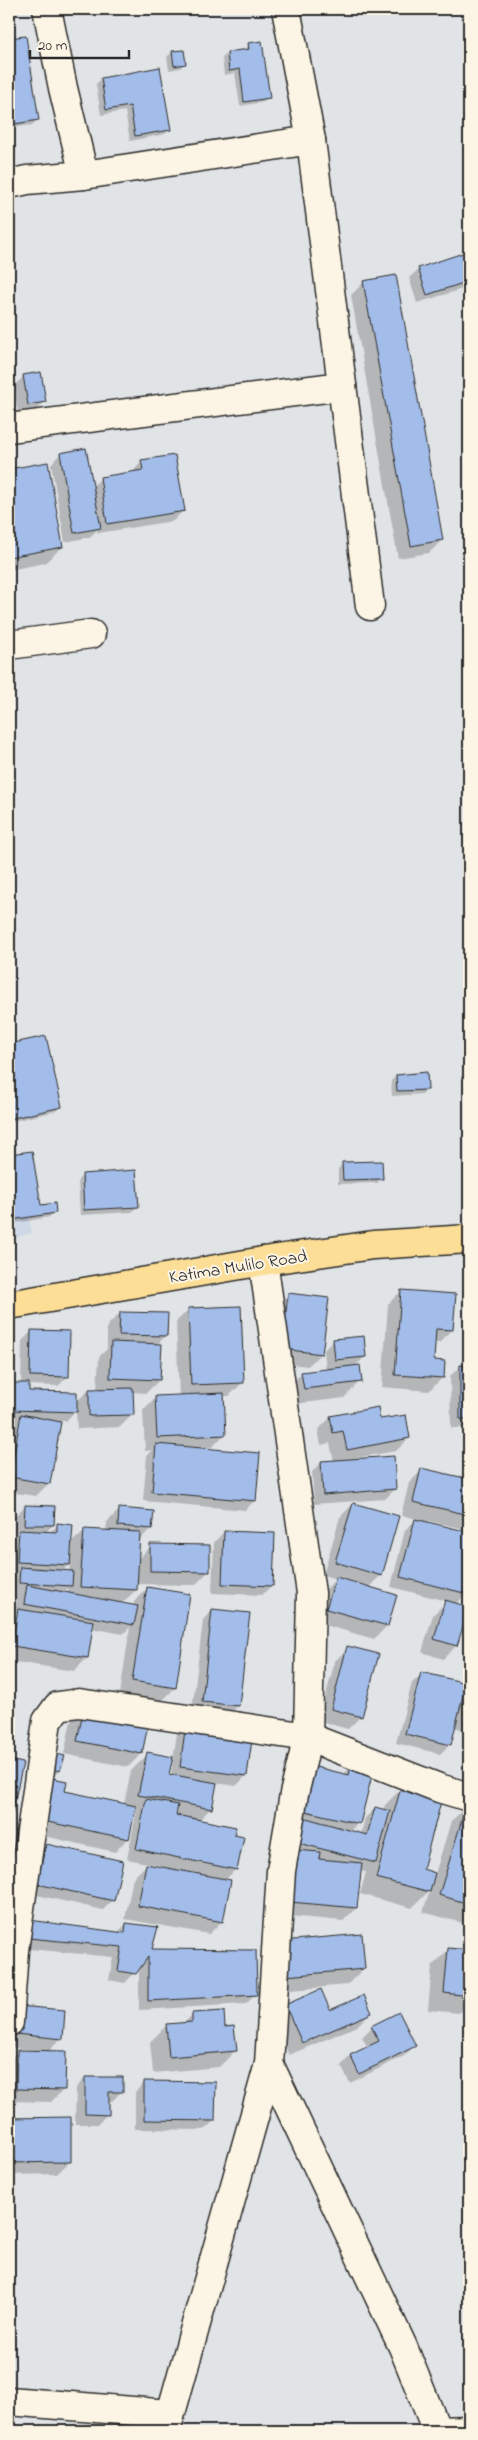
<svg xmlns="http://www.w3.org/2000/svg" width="478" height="2440" font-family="'Indie Flower',sans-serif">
<rect width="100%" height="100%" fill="#e1e4e6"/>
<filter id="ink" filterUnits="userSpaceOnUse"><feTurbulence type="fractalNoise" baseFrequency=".02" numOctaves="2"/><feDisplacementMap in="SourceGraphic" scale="10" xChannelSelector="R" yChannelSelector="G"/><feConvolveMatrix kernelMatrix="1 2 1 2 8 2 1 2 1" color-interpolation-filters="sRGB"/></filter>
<g filter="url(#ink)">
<polygon fill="#ced8e7" points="9,1120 32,1233 9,1239"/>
<g fill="#0003" fill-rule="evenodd">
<polygon points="25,37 37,120 32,125 9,128 9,40"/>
<polygon points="249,44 269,97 264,102 240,106 235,73 224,75 222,58 227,53 244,51"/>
<polygon points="172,52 185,63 180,68 169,70 167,57"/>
<polygon points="159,69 170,129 165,134 130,141 125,111 101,115 96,84 101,79"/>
<polygon points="469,252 469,287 417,303 409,278 419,269"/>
<polygon points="364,282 442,540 429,553 398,558 351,295"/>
<polygon points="24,376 45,402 35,411 18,414 14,386"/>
<polygon points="60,454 92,487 101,478 132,473 142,461 183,511 173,521 98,533 97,530 90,537 65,542 51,464"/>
<polygon points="47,463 62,547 45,563 9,570 9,470"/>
<polygon points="45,1037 61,1106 56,1111 9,1122 9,1046"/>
<polygon points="396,1076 427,1089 422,1094 392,1096 391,1081"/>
<polygon points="31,1152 40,1207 55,1212 50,1217 9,1224 9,1155"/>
<polygon points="343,1163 382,1178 377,1183 338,1184 338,1169"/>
<polygon points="83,1175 137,1207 132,1212 80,1215 78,1180"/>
<polygon points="401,1291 452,1330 439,1343 434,1342 433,1362 442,1378 429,1391 382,1387 388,1304"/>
<polygon points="288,1295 321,1353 308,1366 269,1362 275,1308"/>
<polygon points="189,1309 242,1383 229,1396 223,1396 225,1434 212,1447 201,1449 255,1500 245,1510 143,1501 147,1455 152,1450 145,1451 143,1410 156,1397 179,1396 176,1322"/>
<polygon points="120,1313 166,1336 156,1345 159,1380 146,1393 132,1392 133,1414 120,1427 77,1429 76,1410 66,1421 60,1421 49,1483 36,1496 9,1492 9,1428 17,1420 9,1420 9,1384 21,1384 22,1341 31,1332 68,1376 58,1386 28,1385 28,1392 75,1403 89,1390 97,1390 99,1357 107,1349 107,1326"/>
<polygon points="334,1340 365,1357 354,1367 360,1381 344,1398 287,1405 285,1390 302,1373 326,1371 324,1350"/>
<polygon points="460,1367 469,1367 469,1428 451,1428 450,1376"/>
<polygon points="331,1417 378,1421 409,1438 396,1451 355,1458 395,1489 385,1499 314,1504 312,1472 321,1463 334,1462 330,1443 321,1445 318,1430"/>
<polygon points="422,1470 469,1481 469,1530 429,1521 429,1524 469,1534 469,1553 464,1572 469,1573 469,1584 467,1593 456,1604 456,1646 443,1659 422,1652 433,1615 447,1601 391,1587 405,1530 417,1519 401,1515 409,1483"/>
<polygon points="353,1504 381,1575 368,1588 387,1626 374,1639 314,1622 323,1592 336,1579 323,1575 340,1517"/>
<path d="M25,1506L53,1525L45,1533H49L58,1525L70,1544L84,1531L106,1532L107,1522L120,1509L150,1529L139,1541L138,1559L151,1546L208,1572L195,1585L136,1584V1590L121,1604L134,1607V1602L147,1589L175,1688L162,1701L120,1694L130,1627L123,1634L91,1628L87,1658L74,1671L9,1661V1620L15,1614L17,1600H9V1580L14,1575H9V1542L17,1534H15V1516ZM70,1564L69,1572L62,1571ZM68,1588V1594L63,1593Z"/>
<polygon points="224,1532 272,1585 262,1595 212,1593 214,1542"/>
<polygon points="212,1610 238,1706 228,1715 192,1711 203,1620"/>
<polygon points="348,1648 361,1716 348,1729 319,1721 335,1661"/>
<polygon points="422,1674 462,1695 469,1688 469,1725 464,1730 454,1727 450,1744 440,1754 396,1743 412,1683"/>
<polygon points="84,1708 141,1754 128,1767 64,1754 71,1721"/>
<path d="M186,1724L252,1733L246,1776L236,1786L216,1783L210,1809L198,1821L232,1836L236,1869L225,1880L222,1921L209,1934L125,1919L133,1878L146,1865L161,1868L162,1866L127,1859L136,1814L133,1813L128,1838L115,1852L26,1832L48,1753L59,1771L51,1779L64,1792L124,1805L131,1771L148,1754L173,1758L177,1734ZM171,1760H173L171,1775H168Z"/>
<polygon points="9,1761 22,1764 9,1820"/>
<polygon points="352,1767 358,1823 350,1831 361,1834 365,1818 375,1809 383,1811 385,1805 402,1788 421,1870 435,1874 451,1821 469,1805 469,1922 466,1924 423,1912 430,1890 412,1908 360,1894 366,1872 360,1871 356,1908 343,1921 278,1915 281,1825"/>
<polygon points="46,1845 113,1900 103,1910 28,1893 36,1855"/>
<polygon points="126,1924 150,1950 256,1994 246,2004 139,2010 139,1968 125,1983 109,1980 113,1957 9,1947 12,1930 117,1933"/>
<polygon points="449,1949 469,1951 469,2003 459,2013 428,2010 432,1966"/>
<polygon points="266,1959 364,1968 347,1985 269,1992"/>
<polygon points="286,2006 330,2011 370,2013 357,2026 289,2055 273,2019"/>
<polygon points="192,2015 224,2028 236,2050 219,2067 153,2073 150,2042 167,2025 183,2024"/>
<polygon points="9,2016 61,2038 48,2052 64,2089 51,2102 9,2101 9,2060 17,2052 34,2052 34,2050 9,2047"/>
<polygon points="372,2027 414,2046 404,2056 350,2083 341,2066 350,2056 368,2048 362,2037"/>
<polygon points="85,2078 122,2091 112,2101 108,2101 107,2114 98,2124 75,2124 76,2088"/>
<polygon points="145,2082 214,2121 204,2130 135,2129 135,2092"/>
<polygon points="70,2118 70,2161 57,2174 9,2175 9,2119"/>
</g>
<g fill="#a3bdea" stroke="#2b2b2b">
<polygon points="26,36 39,120 9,125 9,38"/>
<polygon points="262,41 270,98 244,102 240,69 229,71 227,52 249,49 248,43"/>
<polygon points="184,50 186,64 174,66 172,51"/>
<polygon points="160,67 171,130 135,136 130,106 106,110 101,78"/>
<polygon points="469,251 469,281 427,295 418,268"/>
<polygon points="396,275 443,540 411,546 363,281"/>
<polygon points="41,372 46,402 28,405 23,375"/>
<polygon points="86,448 101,528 74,533 60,453"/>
<polygon points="175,455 185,511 107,524 100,477 143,470 141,460"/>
<polygon points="48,462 63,547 9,557 9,469"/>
<polygon points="46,1036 62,1107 9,1119 9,1044"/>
<polygon points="427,1072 428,1090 397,1091 396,1075"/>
<polygon points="32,1151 41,1205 55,1203 56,1213 11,1220 9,1206 9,1154"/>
<polygon points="382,1161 383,1179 343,1180 342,1162"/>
<polygon points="136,1170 139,1207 84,1210 82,1174"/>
<polygon points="401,1290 456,1294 453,1330 436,1329 434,1360 445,1361 444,1378 395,1375"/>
<polygon points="288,1293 329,1298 322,1354 282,1349"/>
<polygon points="241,1306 244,1383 191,1385 188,1308"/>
<polygon points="120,1312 168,1313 167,1336 119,1335"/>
<polygon points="31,1330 70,1331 69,1377 30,1376"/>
<polygon points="364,1336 366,1357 335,1360 333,1339"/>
<polygon points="111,1342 162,1344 160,1380 110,1378"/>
<polygon points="360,1365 362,1382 304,1389 301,1372"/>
<polygon points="460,1365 469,1366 469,1419 460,1419"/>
<polygon points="9,1383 29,1383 29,1391 77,1392 77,1412 9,1410"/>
<polygon points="133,1388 134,1415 89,1416 89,1389"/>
<polygon points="224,1393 226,1435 157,1438 155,1396"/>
<polygon points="378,1407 380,1419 406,1415 410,1438 347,1450 343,1431 333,1433 330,1416"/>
<polygon points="21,1414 61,1422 50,1484 10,1477"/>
<polygon points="156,1444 260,1453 256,1501 152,1492"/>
<polygon points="394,1456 396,1489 323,1495 321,1461"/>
<polygon points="421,1468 469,1479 469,1515 413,1502"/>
<polygon points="353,1503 399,1516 382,1576 335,1562"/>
<polygon points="25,1505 55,1506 54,1525 24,1525"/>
<polygon points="119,1508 154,1511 152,1529 118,1526"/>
<polygon points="415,1519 469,1532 469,1558 466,1571 469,1572 468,1594 400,1577"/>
<polygon points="57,1523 73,1525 70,1565 17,1562 19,1530 57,1532"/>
<polygon points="84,1529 140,1532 137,1590 80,1587"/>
<polygon points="224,1531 275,1533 273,1586 222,1584"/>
<polygon points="150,1544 210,1545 210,1572 150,1571"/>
<polygon points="20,1567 73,1571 72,1586 19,1583"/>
<polygon points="336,1577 397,1595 388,1626 326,1609"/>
<polygon points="27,1585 138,1606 134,1625 24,1604"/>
<polygon points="147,1587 190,1594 176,1688 132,1681"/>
<polygon points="445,1600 469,1607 457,1646 434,1639"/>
<polygon points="18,1609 94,1621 88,1658 12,1646"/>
<polygon points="212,1609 250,1613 239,1706 202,1702"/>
<polygon points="347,1646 379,1654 362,1717 331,1709"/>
<polygon points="421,1672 466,1683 451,1745 405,1734"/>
<polygon points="84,1707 149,1720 142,1754 77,1741"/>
<polygon points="186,1723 253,1732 247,1776 180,1767"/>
<polygon points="48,1752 65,1756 60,1771 44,1767"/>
<polygon points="147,1752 173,1757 169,1774 217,1783 212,1809 138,1795"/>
<polygon points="9,1760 23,1763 9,1826"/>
<polygon points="308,1765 349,1775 351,1765 373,1771 360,1824 297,1809"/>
<polygon points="47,1777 67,1781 65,1791 136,1806 129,1839 38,1820"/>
<polygon points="401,1787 442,1798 423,1869 435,1873 430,1892 376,1878"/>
<polygon points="146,1799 178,1805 176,1815 236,1827 234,1835 244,1837 237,1870 136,1849"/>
<polygon points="467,1803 469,1804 469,1904 439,1895"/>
<polygon points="375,1807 390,1811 376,1863 291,1841 299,1816 367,1835"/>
<polygon points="46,1844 123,1861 114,1901 37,1884"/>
<polygon points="295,1850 320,1852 319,1859 362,1863 357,1908 290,1902"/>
<polygon points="146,1864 231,1880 223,1922 138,1906"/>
<polygon points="22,1919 125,1933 126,1923 158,1927 152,1949 256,1950 257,1995 148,2001 148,1957 136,1974 118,1971 122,1947 18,1937"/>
<polygon points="362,1934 365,1969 285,1976 282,1941"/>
<polygon points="448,1948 469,1950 469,1996 444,1993"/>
<polygon points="321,1989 330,2010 364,1995 372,2013 302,2043 285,2005"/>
<polygon points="18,2006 65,2010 63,2039 15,2034"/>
<polygon points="224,2011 225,2027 234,2026 237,2051 169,2057 166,2024 192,2022 192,2013"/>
<polygon points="399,2012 416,2046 359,2074 350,2055 379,2041 371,2026"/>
<polygon points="17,2050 66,2051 65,2090 16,2089"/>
<polygon points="85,2077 123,2077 123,2092 109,2092 109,2115 85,2114"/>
<polygon points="144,2081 216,2082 215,2121 144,2120"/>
<polygon points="71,2117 71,2162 9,2163 9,2118"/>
</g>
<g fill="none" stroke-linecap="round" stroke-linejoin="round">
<defs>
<g id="minor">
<polyline points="47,9 63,88 84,175"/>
<polyline points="286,9 311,140 370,606"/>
<polyline points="9,184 27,180 84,175 311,140"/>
<polyline points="9,428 342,386"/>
<polyline points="9,645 91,634"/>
<polyline points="9,2022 14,1950 47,1721 58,1706 79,1703 308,1737 439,1788 469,1797"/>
<polyline points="269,2064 403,2347 437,2431"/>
<polyline points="9,2401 170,2414"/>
<polyline points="166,2431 269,2064 281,1871 294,1794 308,1737 311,1593 263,1261"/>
<polyline points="437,2431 469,2430"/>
</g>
<polyline id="major" points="9,1305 263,1261 373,1245 469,1239"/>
</defs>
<use href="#minor" stroke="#2b2b2b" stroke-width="31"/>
<use href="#major" stroke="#2b2b2b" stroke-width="31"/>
<use href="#minor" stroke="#fcf5e5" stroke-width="28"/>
<use href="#major" stroke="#fcde96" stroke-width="28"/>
</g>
</g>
<g text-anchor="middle" stroke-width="4" stroke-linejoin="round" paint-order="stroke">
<g font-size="18" fill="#2b2b2b" stroke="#fcf5e5">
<text transform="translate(238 1266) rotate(-9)" y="6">Katima Mulilo Road</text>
</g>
</g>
<rect width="478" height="2440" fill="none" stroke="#fcf5e5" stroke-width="30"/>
<rect x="15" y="15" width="448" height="2410" fill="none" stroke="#2b2b2b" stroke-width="2" filter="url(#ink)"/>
<path d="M30 50v8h99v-8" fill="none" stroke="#2b2b2b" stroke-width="2.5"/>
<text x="38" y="50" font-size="15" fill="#2b2b2b" stroke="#fcf5e5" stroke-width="4" paint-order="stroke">20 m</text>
</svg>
